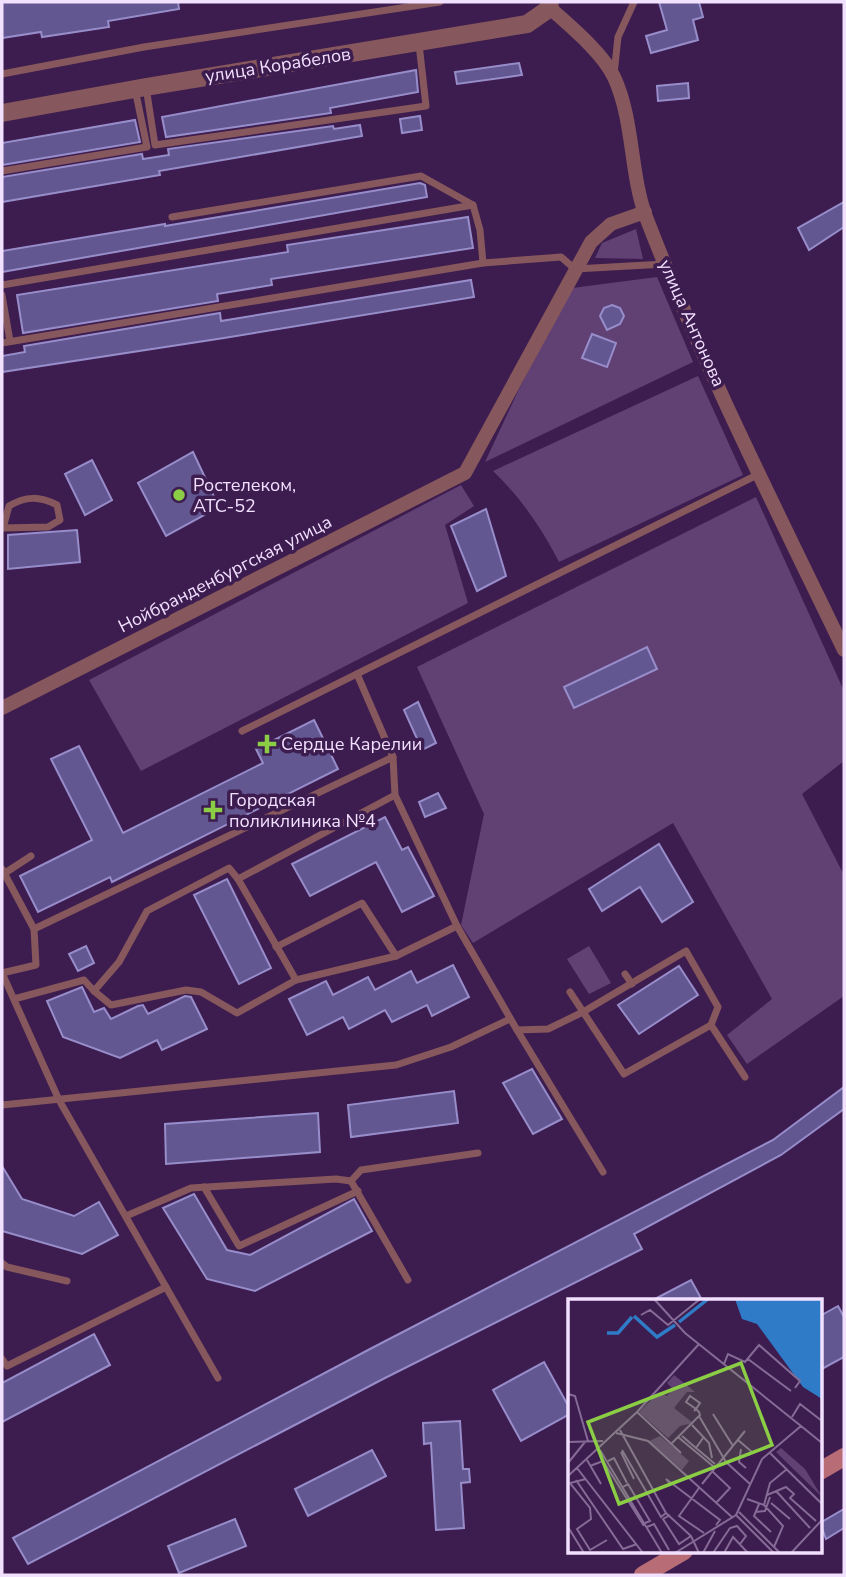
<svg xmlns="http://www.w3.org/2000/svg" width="846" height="1577" font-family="'Nunito Sans',sans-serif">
<rect width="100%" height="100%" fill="#3d1d4f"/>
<g fill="#614074">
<polygon points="636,229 643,259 595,258 602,243"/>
<polygon points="657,277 693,362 485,462 519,389 572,288"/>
<path d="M698,376L743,475L559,562C541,527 521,498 493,471Z"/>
<polygon points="461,485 474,506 445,525 468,603 141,771 89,680"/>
<polygon points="756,497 844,691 844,761 802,794 844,875 844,996 747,1064 727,1035 772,999 673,823 473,943 461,925 484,814 417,667"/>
<polygon points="589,946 611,983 589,994 567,959"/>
</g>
<g fill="#625790" stroke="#988dcb" stroke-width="2">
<polygon points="2,2 178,2 179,9 108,21 109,27 42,37 41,32 2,38"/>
<polygon points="659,2 699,2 703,17 693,20 698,40 651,53 646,36 667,30"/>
<polygon points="519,63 522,75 457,84 455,72"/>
<polygon points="416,70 418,92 330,108 331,113 166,137 162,117"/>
<polygon points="688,83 689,98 658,101 657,86"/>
<polygon points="420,116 422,130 402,133 400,119"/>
<polygon points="135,120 140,142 2,165 2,143"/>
<polygon points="360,125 362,136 159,171 160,175 2,202 2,177 142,154 143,159 169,155 168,149 333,126 334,129"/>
<polygon points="420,183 425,185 427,197 2,272 2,251 165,224 165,226"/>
<polygon points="844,202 844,227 809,250 798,228"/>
<polygon points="468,217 473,248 271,279 272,285 217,294 218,301 23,333 17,295 288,252 287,245"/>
<polygon points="471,280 474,297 224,338 2,372 2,356 25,352 24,346 220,313 221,321"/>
<polygon points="612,305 620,308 624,316 620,324 607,330 600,316 604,308"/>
<polygon points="592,334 616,343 607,367 582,358"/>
<polygon points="193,452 219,507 166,536 138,483"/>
<polygon points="92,460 112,500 85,515 65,474"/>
<polygon points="486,509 506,576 477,591 451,526"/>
<polygon points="77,530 80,562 8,569 8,535"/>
<polygon points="647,647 657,669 574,708 564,687"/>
<polygon points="418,702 436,743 422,750 404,710"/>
<polygon points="314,720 338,769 112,882 110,877 38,912 20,876 92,840 51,759 79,746 123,833 263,763 256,749"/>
<polygon points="438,793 446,808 425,817 419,802"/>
<polygon points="385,817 402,850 408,847 434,896 402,912 376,862 310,896 292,864"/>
<polygon points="659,844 693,902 662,922 640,887 602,911 589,889"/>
<polygon points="227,879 271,968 239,984 194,895"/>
<polygon points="86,946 94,963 78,971 69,954"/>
<polygon points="453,965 469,997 432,1016 427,1005 392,1022 385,1010 349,1029 343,1017 307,1035 289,999 326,981 333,995 368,977 375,990 411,971 417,983"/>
<polygon points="679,966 698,995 639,1034 618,1005"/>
<polygon points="82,987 94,1012 104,1008 111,1019 138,1006 143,1005 148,1014 185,996 191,997 207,1029 162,1050 157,1040 120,1058 63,1037 47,1001"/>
<polygon points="532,1069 562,1119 533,1134 503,1083"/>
<polygon points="844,1087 844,1109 781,1155 634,1234 642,1249 385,1378 28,1564 13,1538 370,1349 773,1140"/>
<polygon points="454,1091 458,1123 351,1137 348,1105"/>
<polygon points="318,1113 320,1152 166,1164 165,1124"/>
<polygon points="2,1166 22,1199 74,1216 99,1202 118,1235 82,1254 2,1231"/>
<polygon points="194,1194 227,1250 250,1255 354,1199 372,1231 255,1291 207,1279 163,1208"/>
<polygon points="691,1280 702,1300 653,1300"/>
<polygon points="838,1306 844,1317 844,1357 820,1370 820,1316"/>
<polygon points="94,1334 110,1365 2,1422 2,1383"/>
<polygon points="544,1362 570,1409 570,1414 521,1441 493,1390"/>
<polygon points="460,1421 463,1469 469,1469 470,1482 461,1483 464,1528 436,1530 431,1443 424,1444 423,1423"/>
<polygon points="372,1450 386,1476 308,1516 295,1489"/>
<polygon points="844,1509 844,1528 826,1539 820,1523"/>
<polygon points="235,1519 246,1546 179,1573 168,1546"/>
</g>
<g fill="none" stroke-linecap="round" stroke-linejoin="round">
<g stroke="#86575c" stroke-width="7">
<polyline points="2,74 144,47 440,2"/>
<polyline points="614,74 618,37 634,2"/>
<polyline points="146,87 155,145 426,106 419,44"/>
<polyline points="2,171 147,147 135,89"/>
<polyline points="172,217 421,176 473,205 480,230 483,263"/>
<polyline points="2,285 473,205"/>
<polyline points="2,295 10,341"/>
<polyline points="2,343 483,263 561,257 575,269 665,264"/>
<path d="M2,528L48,527L60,520L57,505C39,496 26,496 9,506L3,528"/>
<polyline points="357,674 393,757 395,795 457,926 517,1030 548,1029 583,1012 686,951 718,1007 711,1025 624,1074 570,992"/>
<polyline points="242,731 759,474"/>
<polyline points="2,869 34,929"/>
<polyline points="5,873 31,856"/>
<polyline points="276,947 362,903 396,956"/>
<polyline points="2,973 36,965 34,929 393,757"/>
<polyline points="2,973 59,1100 218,1378"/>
<polyline points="625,974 632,984"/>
<polyline points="296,980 238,879 395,795"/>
<polyline points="94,991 111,1005 186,990 201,992 237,1013 296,980 396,956 457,926"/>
<polyline points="14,999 84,980 94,991 119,962 147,911 229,868 238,879"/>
<polyline points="711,1025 745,1077"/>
<polyline points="517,1030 603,1172"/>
<polyline points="2,1105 396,1065 451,1047 510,1019"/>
<polyline points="351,1181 408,1280"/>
<polyline points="204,1187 239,1246 358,1191"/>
<polyline points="126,1216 191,1188 336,1179 351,1181 361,1170 478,1153"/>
<polyline points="2,1263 7,1267 67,1281"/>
<polyline points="2,1359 7,1366 166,1287"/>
</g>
<g stroke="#86575c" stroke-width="14">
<path d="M550,8C570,26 603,53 614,77C634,120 630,174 646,217C703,365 775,507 844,650"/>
<polyline points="2,708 465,473 591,242 611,224 645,212"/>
</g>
<polyline stroke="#86575c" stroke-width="18" points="2,113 146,87 527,24 550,8 549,2"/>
<g stroke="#b76c76" stroke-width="18">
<polyline points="820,1471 844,1457"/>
<polyline points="643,1575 684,1551"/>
</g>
</g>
<g fill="#8bce46" stroke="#3d1d4f" stroke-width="2.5">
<circle cx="179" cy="495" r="7"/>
<path d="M263.5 733.5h7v7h7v7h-7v7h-7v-7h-7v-7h7z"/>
<path d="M209.5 799.5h7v7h7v7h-7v7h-7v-7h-7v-7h7z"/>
</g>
<g text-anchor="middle" stroke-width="7" stroke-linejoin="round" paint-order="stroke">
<g font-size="18" fill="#f2e0ff" stroke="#3d1d4f">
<text transform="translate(278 65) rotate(-9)" y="6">улица Корабелов</text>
<text transform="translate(692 323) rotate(66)" y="6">улица Антонова</text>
<text transform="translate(225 574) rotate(-27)" y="6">Нойбранденбургская улица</text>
</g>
<g font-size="18" fill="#f2e0ff" stroke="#3d1d4f" text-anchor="start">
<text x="193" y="491">Ростелеком,<tspan x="193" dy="21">АТС-52</tspan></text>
<text x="281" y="750">Сердце Карелии</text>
<text x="229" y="806">Городская<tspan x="229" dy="21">поликлиника №4</tspan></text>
</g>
</g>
<g transform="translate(568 1299)">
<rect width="254" height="254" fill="#3d1d4f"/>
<path d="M106,76L127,93H119L106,109L125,124L112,127L100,139L71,113L91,93L99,97L105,90L99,84ZM92,137L121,162L114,171L81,142ZM213,149L237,170L254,198L208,153Z" fill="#614074"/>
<path d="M167,0H254V100L235,88L189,25L174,20Z" fill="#2f7bc8"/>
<path fill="none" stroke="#2f7bc8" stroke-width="3.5" d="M66,17L89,38L107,26M111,23L140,0M39,34H50L64,18"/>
<path fill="none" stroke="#856b95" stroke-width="2" d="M86,0L117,34L233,127L194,160L168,216L107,254M73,16L82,11L100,26L132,0M180,60L223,92M156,65L160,55L177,63L191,46L232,82L227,89M0,95L7,97L20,142M69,113L113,154M145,115L165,147M131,117L158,163L182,185M224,118L232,105L254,122M124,126L141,144L144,159M233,127L254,144M52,131L98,214L123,237L131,254M48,134L80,142L165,219M114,137L128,149L135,139M110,138L146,168M170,141L184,153L181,156M0,143L35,142M103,145L132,116L131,113L128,110L118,103L122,97L132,104L128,110L126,112M128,149L147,165M173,150L171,163L178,169M32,151L94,254M54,151L93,218L98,214M53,153L66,180M202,154L254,205M19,161L33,185M40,162L46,159L59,184M0,164L17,143M22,167L35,162L76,227M9,169L75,254M144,172L162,189L148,204M0,177L69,113L131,45M18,180L2,184L22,209L23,220L9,230L22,251L39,241M8,181L55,250L69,245M102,185L98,180L152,221L148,226M134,185L177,132M55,188L60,185L82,222L77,224M131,189L111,217L136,234M208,192L242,229M199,196L218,188L226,195L222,199L248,222M179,200L196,206L202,184L219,170M203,204L222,220M191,205L186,217L203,233M196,206L215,227L206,248M171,213L212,254M188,213L197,212L202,198M102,216L95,220L111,245L123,237M168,216L206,254M0,228L16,254M79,228L86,225L101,251M135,254L147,232M145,254L162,229L169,227L178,237L172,245M156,254L165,238L180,254M223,254L254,221"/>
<path fill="#8bce46" fill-opacity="0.15" stroke="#8bce46" stroke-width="3.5" d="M173,64L204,146L51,205L20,123Z"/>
<rect width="254" height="254" fill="none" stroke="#f2e0ff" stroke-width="3.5"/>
</g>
<rect width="846" height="1577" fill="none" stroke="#f2e0ff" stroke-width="7"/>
</svg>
